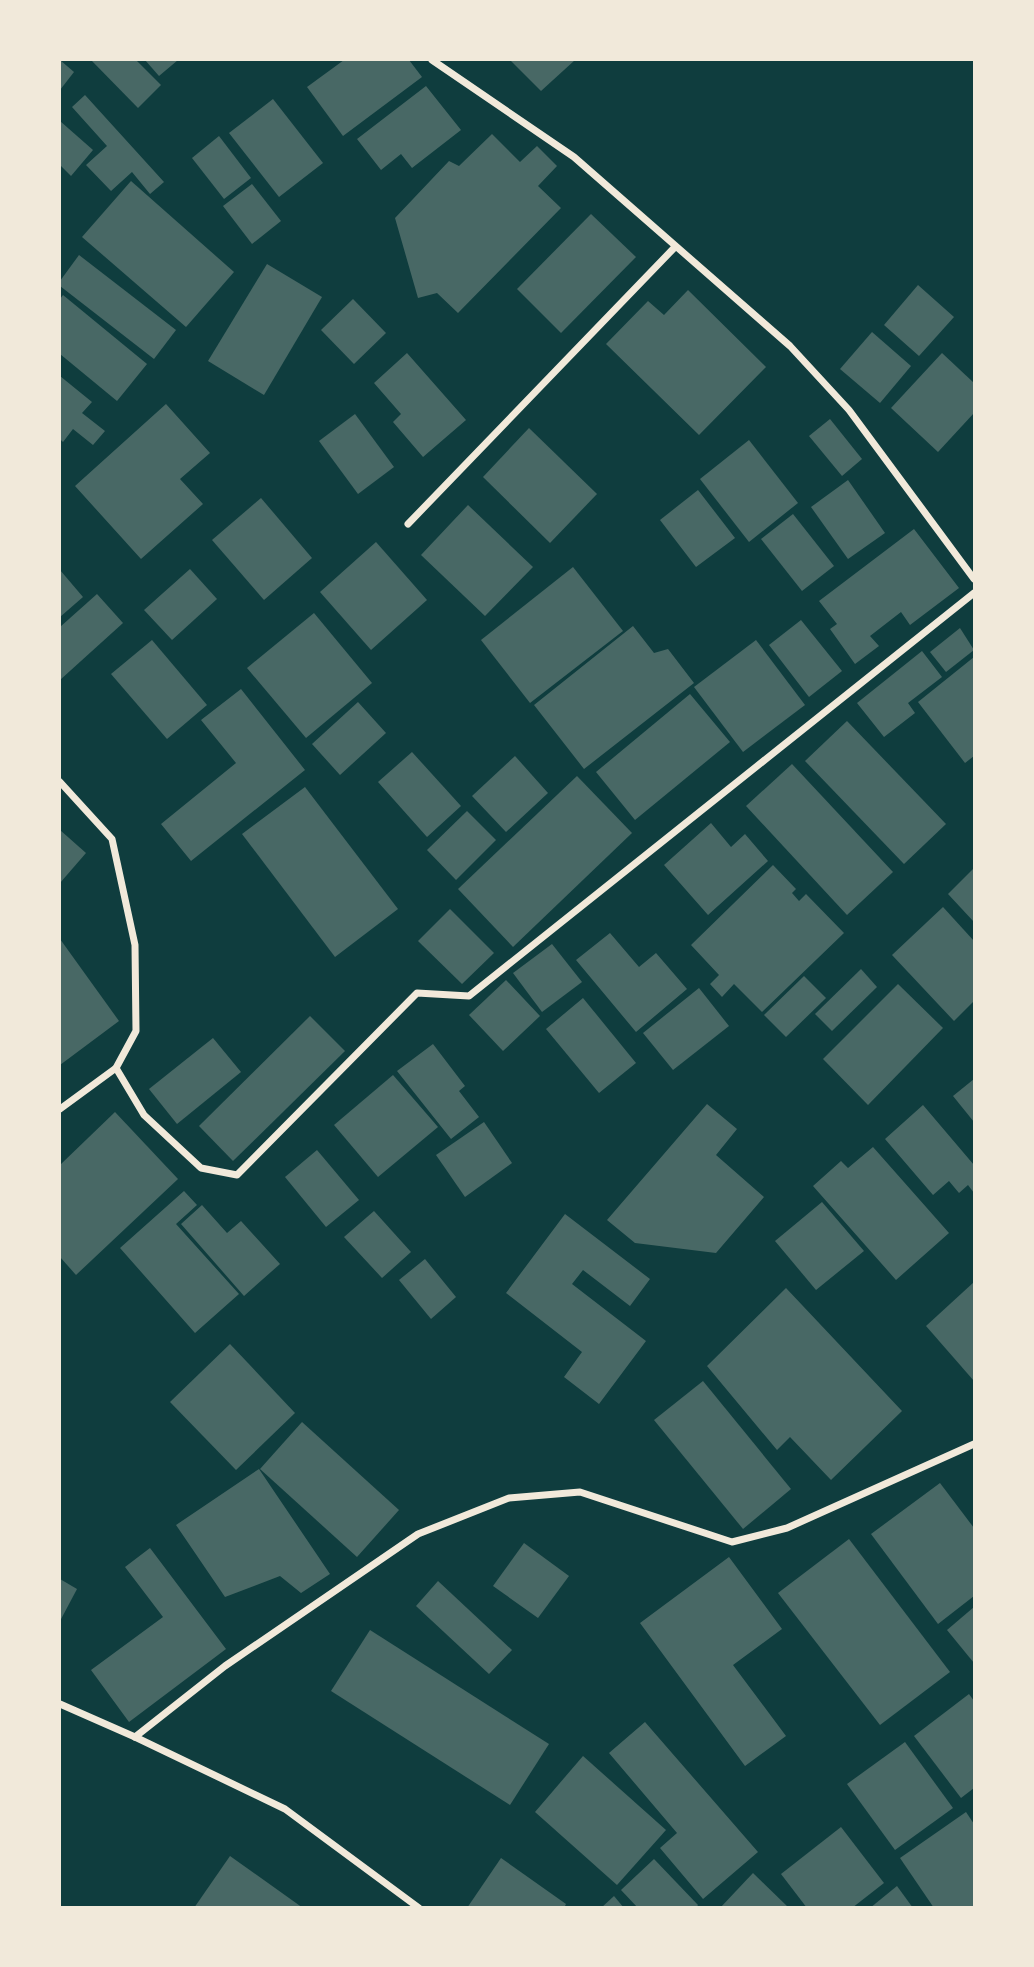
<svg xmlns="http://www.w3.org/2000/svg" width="1034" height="1967" font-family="'Alegreya Sans',sans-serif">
<rect width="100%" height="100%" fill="#0f3d3e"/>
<g fill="#486865">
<polygon points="60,60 74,72 60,90"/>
<polygon points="91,60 136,60 161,85 138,108"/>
<polygon points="145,60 178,60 159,76"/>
<polygon points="344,60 409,60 422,77 343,136 307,87"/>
<polygon points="510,60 575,60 541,91"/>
<polygon points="426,86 461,130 412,168 401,154 381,170 357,139"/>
<polygon points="85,95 164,182 150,194 132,172 111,191 86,165 107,146 72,107"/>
<polygon points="273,99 323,163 279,197 229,133"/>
<polygon points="60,121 93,150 71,176 60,165"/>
<polygon points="492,134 520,162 537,146 557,166 538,186 561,208 458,313 437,293 418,298 395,218 449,161 459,166"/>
<polygon points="219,136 251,178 224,199 192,158"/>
<polygon points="131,181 234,272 186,327 82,237"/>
<polygon points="252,184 281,221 252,244 223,206"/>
<polygon points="591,214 636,257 561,333 517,289"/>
<polygon points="79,255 176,330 154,359 60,286 60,281"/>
<polygon points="267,264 322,297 264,395 208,361"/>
<polygon points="918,285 954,317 919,356 884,325"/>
<polygon points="688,290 766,367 699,435 606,344 648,301 664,315"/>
<polygon points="63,295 147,364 117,401 60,354 60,299"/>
<polygon points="353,299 386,333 354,364 321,330"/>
<polygon points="872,332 911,366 880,403 840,369"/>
<polygon points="407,353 466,420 423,457 393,422 401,414 374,383"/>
<polygon points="942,353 974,383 974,413 938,452 891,408"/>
<polygon points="60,376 92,402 82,413 105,431 93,445 73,429 63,442 60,439"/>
<polygon points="166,404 210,453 180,479 203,504 141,559 75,486"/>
<polygon points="355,414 394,467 358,494 319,441"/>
<polygon points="830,419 862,459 842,476 809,436"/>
<polygon points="529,428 597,494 550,543 483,477"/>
<polygon points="749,440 798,503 749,542 700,479"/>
<polygon points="848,480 885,533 848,559 811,507"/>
<polygon points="698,490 735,538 696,567 660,520"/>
<polygon points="261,498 312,558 264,600 212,540"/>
<polygon points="468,505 533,567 485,616 421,555"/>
<polygon points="793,514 834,566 802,591 761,539"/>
<polygon points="914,529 959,588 910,625 901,612 870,636 879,646 855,664 830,629 837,624 819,601"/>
<polygon points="376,542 427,600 371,650 320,592"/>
<polygon points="573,567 623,631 530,703 481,640"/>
<polygon points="190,569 217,599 172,640 144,610"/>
<polygon points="60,570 83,597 60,617"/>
<polygon points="97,594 123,623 60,680 60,627"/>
<polygon points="314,613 372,683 306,738 247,668"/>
<polygon points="801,620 842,671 809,697 769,645"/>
<polygon points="633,626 654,653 668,649 694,683 584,769 534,705"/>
<polygon points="960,628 974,650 946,672 930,652"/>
<polygon points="152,640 207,705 167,739 111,674"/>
<polygon points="756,640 805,705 743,752 694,687"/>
<polygon points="922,651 942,677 908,703 915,713 884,737 857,703"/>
<polygon points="974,657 974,756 965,763 918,702"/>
<polygon points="241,689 305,770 191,861 161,824 236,763 201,720"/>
<polygon points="690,694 730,742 635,820 596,772"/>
<polygon points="358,702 386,733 340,775 312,744"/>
<polygon points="847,721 946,824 904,864 805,761"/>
<polygon points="412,752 461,806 427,837 378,782"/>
<polygon points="515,756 548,793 506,832 472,796"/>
<polygon points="792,764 893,872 847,915 746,806"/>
<polygon points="577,776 632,833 513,947 458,889"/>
<polygon points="305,787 398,909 335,957 242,834"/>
<polygon points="467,811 496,840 456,880 427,850"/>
<polygon points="711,823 731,847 745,834 768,861 708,915 664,865"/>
<polygon points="60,830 86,853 60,883"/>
<polygon points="773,865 796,889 792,893 799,901 806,894 844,933 762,1012 734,984 722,997 710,984 719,975 691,945"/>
<polygon points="974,868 974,922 948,894"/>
<polygon points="943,907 974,941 974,1001 954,1021 892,955"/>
<polygon points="450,909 494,953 462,984 418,941"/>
<polygon points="610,933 639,967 656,953 687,989 636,1032 576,960"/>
<polygon points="60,939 119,1021 60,1065"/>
<polygon points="552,944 582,982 542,1012 513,973"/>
<polygon points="861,969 877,987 832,1031 815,1014"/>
<polygon points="804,976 826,998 786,1037 764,1015"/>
<polygon points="506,980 540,1016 503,1051 469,1015"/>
<polygon points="898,984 943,1028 868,1105 823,1059"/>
<polygon points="699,988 729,1026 673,1070 643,1033"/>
<polygon points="583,998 636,1063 599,1093 546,1029"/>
<polygon points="310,1016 345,1051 233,1161 199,1126"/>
<polygon points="213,1038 241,1072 177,1124 149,1089"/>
<polygon points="433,1044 465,1086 459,1091 479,1117 451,1139 397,1071"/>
<polygon points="393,1075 438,1127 378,1177 334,1125"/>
<polygon points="974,1079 974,1122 953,1096"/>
<polygon points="707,1104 737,1129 716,1155 764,1197 716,1253 635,1243 607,1220"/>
<polygon points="923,1105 974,1165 974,1193 968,1185 959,1193 949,1181 933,1195 885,1139"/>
<polygon points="115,1112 178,1179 76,1275 60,1257 60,1165"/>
<polygon points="484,1122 512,1163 465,1197 436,1155"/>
<polygon points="873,1147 949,1233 896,1280 813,1186 841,1161 848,1168"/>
<polygon points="317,1150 359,1200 326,1227 285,1177"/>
<polygon points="184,1191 197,1205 176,1224 239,1294 195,1333 120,1248"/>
<polygon points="822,1202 864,1251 816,1290 775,1241"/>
<polygon points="202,1205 227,1233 241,1221 280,1264 244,1296 181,1224"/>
<polygon points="374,1211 411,1252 382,1278 344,1237"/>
<polygon points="565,1214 650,1279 630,1306 583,1270 572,1284 646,1341 599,1404 564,1377 582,1352 506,1293"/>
<polygon points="425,1259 456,1297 431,1319 399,1280"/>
<polygon points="974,1282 974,1381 926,1326"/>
<polygon points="786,1288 902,1411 831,1480 790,1437 777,1450 707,1366"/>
<polygon points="230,1344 295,1413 236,1470 170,1402"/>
<polygon points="703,1381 791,1489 743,1529 654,1420"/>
<polygon points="302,1422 399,1510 357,1557 260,1469"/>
<polygon points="259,1469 330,1574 301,1593 280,1576 225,1597 176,1525"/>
<polygon points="940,1483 974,1528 974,1596 938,1624 871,1534"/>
<polygon points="849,1539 950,1672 880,1725 778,1593"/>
<polygon points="524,1543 569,1576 538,1618 493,1586"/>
<polygon points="150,1548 226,1649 129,1722 91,1670 163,1617 125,1567"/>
<polygon points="729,1557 782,1629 733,1665 786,1736 745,1766 640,1623"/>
<polygon points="60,1579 77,1589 60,1621"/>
<polygon points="438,1581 512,1650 489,1674 416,1606"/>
<polygon points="974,1607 974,1663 947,1630"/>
<polygon points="370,1630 549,1744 510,1805 331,1691"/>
<polygon points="969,1694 974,1701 974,1788 961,1798 914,1736"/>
<polygon points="645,1722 758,1852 703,1899 660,1848 677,1833 609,1753"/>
<polygon points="905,1742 953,1808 895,1850 847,1784"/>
<polygon points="583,1756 666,1830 617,1885 535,1812"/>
<polygon points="966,1812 974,1824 974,1908 934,1908 900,1858"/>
<polygon points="841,1827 884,1883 852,1908 807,1908 781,1874"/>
<polygon points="230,1856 303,1908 194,1908"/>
<polygon points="501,1858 566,1904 564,1908 467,1908"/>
<polygon points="654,1859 698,1905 696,1908 638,1908 621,1890"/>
<polygon points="753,1873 789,1908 720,1908"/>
<polygon points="897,1886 913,1908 870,1908"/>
<polygon points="614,1896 624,1908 601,1908"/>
</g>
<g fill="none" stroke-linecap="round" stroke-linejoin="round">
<g stroke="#f1e9da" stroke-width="7">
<polyline points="432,60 574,157 790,346 849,410 974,579"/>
<polyline points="408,524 675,247"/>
<polyline points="60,782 112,839 135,945 136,1031 116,1068 60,1109"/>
<polyline points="116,1068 144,1115 201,1168 237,1175 417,993 469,996 974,593"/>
<polyline points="60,1704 135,1737 285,1809 419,1908"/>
<polyline points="135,1737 225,1666 418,1534 509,1498 580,1492 732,1542 787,1528 974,1444"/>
</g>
</g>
<rect width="1034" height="1967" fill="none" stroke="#f1e9da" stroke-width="122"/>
</svg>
